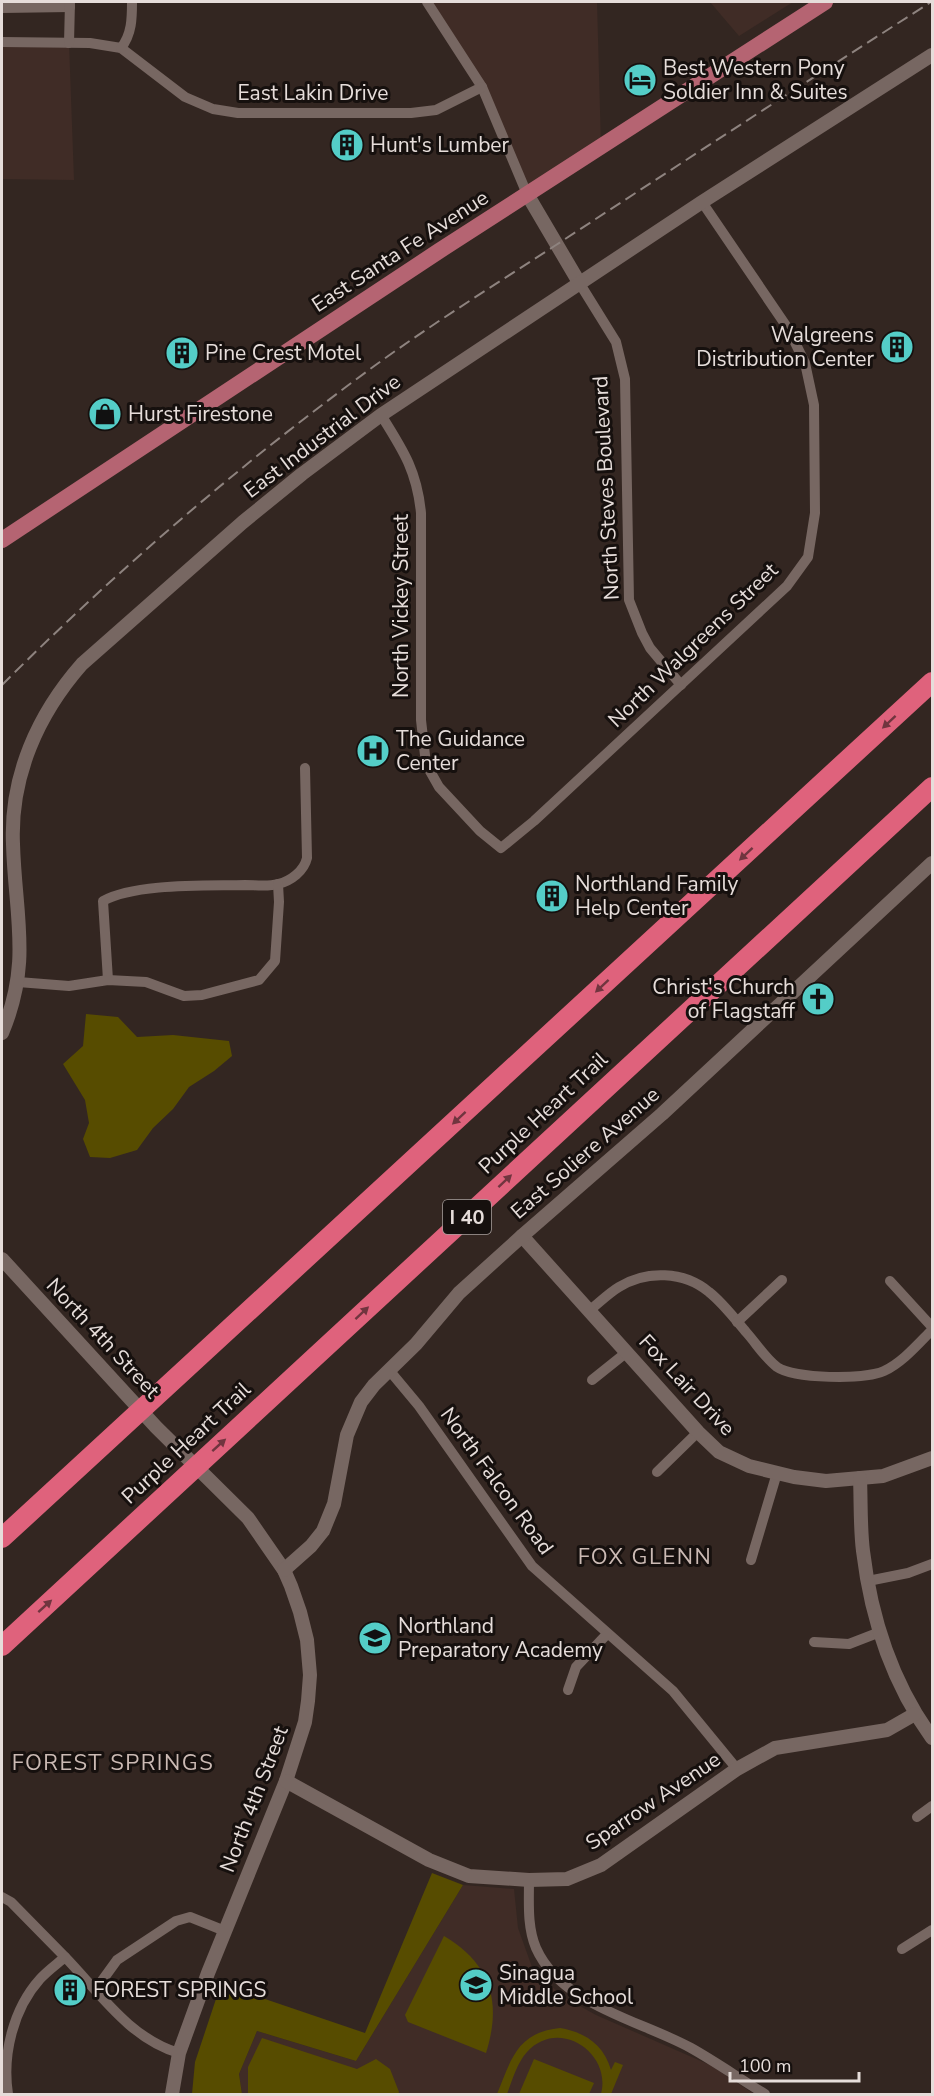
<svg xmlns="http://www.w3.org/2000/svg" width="934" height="2096" font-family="'Nunito Sans',sans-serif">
<rect width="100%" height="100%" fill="#332621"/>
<g fill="#402c26">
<polygon points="427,2 597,2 601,146 527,194 482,87"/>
<polygon points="710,2 793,2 739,36"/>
<polygon points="2,42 69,43 74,180 2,179"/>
<polygon points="463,1885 514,1889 518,1928 532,1967 534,1972 567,1999 596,2015 710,2065 754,2094 242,2094 239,2074 257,2031 356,2061"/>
</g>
<g fill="#574c00">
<polygon points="86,1014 118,1017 137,1037 173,1035 229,1041 232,1056 214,1071 189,1087 173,1109 153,1128 137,1150 110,1158 90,1157 83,1139 89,1123 85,1100 63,1064 83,1046"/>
<polygon points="432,1873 463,1885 356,2061 257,2031 239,2074 242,2094 192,2094 195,2062 221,1984 365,2033"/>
<path d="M444,1936C491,1964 502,2002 486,2053L408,2022L405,2015Z"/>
<path d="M560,2028C585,2032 604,2045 611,2070L615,2062L623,2065L611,2094H601C612,2052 558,2017 527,2052C517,2063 512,2081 507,2094H497C511,2060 517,2032 560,2028Z"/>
<polygon points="262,2038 357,2069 376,2059 390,2069 399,2092 398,2094 248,2094 248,2067"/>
<polygon points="534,2059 594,2083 589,2094 519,2094"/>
</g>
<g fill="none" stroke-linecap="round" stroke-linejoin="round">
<g stroke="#776762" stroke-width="10">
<polyline points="427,2 482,87 527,194"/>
<polyline points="2,8 70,7"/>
<polyline points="2,42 90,43 121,48 185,97 213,109 238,113 411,113 436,110 482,87"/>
<polyline points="69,43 70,2"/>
<path d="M121,48C132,34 132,18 132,2"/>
<polyline points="580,284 616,342 625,379 629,600 642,633 650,648 681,685"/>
<path d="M381,415C403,450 417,471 421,513V720L426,764L439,787L480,831L501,848L534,821L787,586L808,557L815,513L814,405L805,363L789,330L702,202"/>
<path d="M108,980L103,901C135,883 207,886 245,885C255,885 268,887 278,884C291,881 304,871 307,858L305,768"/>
<polyline points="18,982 69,986 108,980 146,982 184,996 202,995 259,980 275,961 279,902 278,884"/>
<polyline points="890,1281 932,1327"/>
<path d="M590,1310C600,1302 609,1293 619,1287C646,1270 684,1271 709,1292C723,1303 735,1319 746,1332C756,1343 765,1358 777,1367C794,1379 864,1380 884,1371C902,1363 918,1344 932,1330"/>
<polyline points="737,1322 782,1280"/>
<polyline points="389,1370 419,1406 532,1566 673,1691 737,1769"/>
<polyline points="592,1380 627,1352"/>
<polyline points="657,1472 698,1432"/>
<polyline points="751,1560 777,1473"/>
<polyline points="868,1581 908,1573 932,1564"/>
<polyline points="814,1642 849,1644 880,1632"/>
<polyline points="568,1690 576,1667 607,1634"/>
<polyline points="917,1817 932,1806"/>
<path d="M529,1880C529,1902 527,1927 536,1948C562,2006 640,2020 691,2048C716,2062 740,2079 765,2094"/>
<polyline points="2,1897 11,1902 65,1957"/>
<polyline points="902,1949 932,1930"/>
<polyline points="96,1989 117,1960 176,1921 190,1917 225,1931"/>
<path d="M8,2094C2,2055 13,2009 40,1979C47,1971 57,1964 65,1957C99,1992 130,2039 179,2053"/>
</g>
<g stroke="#776762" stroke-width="14">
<polyline points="527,194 580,284"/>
<path d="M2,1033C32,962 15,916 13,844C10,776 38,714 82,664L243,522L302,474L381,415L702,202L932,55"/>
<polyline points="522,1236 698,1432 719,1452 749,1466 794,1477 826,1481 883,1476 932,1458"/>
<polyline points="2,1259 156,1427 248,1518 284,1570 291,1586 300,1612 307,1640 310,1675 308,1701 305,1722 286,1781 208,1973 179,2053 172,2094"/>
<path d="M860,1478C861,1502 860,1527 863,1551C871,1618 893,1684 932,1738"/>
<polyline points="284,1570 311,1546 323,1531 334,1504 347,1435 361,1402 374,1385 416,1344 459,1293 522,1236 662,1114 932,863"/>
<polyline points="286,1781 429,1860 469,1876 529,1880 567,1879 601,1865 737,1769 775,1748 887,1730 915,1714"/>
</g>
<polyline stroke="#b56472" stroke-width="16" points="2,540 439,251 825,2"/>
<g stroke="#df627c" stroke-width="20">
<polyline points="2,1538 932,682"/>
<polyline points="2,1646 932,787"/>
</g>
<path stroke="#8e837f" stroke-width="2" stroke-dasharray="12 6" stroke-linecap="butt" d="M2,685C118,569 244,461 377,364C435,322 496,284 556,245C681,163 806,82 931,2"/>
</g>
<defs><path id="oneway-solid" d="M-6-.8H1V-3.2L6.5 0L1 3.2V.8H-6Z" transform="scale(1.5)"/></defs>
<g fill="#70353f">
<use href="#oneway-solid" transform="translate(889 722) rotate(137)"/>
<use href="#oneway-solid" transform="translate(746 854) rotate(137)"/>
<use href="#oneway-solid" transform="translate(602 986) rotate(137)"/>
<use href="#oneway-solid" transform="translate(459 1118) rotate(137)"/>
<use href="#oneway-solid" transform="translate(505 1181) rotate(-43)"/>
<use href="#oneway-solid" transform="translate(362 1313) rotate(-43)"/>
<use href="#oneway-solid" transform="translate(219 1445) rotate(-42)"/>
<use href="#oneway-solid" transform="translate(45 1606) rotate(-42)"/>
</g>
<defs>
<symbol id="hotel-disc" viewBox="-11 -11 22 22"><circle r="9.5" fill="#54cdc7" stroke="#16100e"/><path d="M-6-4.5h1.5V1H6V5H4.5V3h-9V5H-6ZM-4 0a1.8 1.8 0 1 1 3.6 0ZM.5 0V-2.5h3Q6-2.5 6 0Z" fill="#111"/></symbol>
<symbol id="building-disc" viewBox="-11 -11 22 22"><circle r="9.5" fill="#54cdc7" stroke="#16100e"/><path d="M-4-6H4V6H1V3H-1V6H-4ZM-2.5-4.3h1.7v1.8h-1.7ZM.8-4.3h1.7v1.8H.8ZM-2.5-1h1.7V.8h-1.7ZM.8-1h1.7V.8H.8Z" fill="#111"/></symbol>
<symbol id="shop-disc" viewBox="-11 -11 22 22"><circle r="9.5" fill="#54cdc7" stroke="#16100e"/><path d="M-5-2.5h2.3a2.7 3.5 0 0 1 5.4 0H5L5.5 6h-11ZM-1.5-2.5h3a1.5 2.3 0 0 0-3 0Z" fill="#111"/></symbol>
<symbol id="hospital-disc" viewBox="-11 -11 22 22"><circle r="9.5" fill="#54cdc7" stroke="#16100e"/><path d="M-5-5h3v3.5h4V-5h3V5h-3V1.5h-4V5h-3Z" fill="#111"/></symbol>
<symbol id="church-disc" viewBox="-11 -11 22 22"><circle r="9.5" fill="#54cdc7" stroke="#16100e"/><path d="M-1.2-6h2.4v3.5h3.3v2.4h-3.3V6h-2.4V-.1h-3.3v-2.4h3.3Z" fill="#111"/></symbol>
<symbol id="school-disc" viewBox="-11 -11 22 22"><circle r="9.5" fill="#54cdc7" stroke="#16100e"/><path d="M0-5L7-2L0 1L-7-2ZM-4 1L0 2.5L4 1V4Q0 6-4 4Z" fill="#111"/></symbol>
</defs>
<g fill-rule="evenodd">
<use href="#hotel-disc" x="621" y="61" width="38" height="38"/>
<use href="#building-disc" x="328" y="126" width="38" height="38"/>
<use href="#building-disc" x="878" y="328" width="38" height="38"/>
<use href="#building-disc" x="163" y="334" width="38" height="38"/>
<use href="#shop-disc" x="86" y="395" width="38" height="38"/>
<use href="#hospital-disc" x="354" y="732" width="38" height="38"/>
<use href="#building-disc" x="533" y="877" width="38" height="38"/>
<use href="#church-disc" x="799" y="980" width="38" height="38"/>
<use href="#school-disc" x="356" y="1619" width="38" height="38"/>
<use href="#school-disc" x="457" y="1966" width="38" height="38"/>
<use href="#building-disc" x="51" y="1971" width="38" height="38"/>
</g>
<g text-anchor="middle" stroke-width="6" stroke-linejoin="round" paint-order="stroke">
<rect fill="#16100e" stroke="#a8a09d" stroke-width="1.5" x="443" y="1200" width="48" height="34" rx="4.5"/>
<g font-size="20" font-weight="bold" fill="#e6ddda">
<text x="467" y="1224">I 40</text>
</g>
<g font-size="21" fill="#e6ddda" stroke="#16100e" text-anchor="start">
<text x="663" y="75">Best Western Pony<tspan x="663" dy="24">Soldier Inn &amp; Suites</tspan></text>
<text x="370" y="152">Hunt's Lumber</text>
<text x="874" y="342" text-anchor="end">Walgreens<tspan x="874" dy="24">Distribution Center</tspan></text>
<text x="205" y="360">Pine Crest Motel</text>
<text x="128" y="421">Hurst Firestone</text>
<text x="396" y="746">The Guidance<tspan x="396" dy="24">Center</tspan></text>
<text x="575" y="891">Northland Family<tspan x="575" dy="24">Help Center</tspan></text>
<text x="795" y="994" text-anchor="end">Christ's Church<tspan x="795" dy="24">of Flagstaff</tspan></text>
<text x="398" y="1633">Northland<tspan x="398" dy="24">Preparatory Academy</tspan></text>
<text x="499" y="1980">Sinagua<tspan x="499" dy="24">Middle School</tspan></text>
<text x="93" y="1997">FOREST SPRINGS</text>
</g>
<g font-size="21" fill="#e6ddda" stroke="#16100e">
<text x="313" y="100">East Lakin Drive</text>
<text transform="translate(400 251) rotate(-33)" y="7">East Santa Fe Avenue</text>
<text transform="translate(322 436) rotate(-37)" y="7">East Industrial Drive</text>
<text transform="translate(606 488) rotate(-93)" y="7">North Steves Boulevard</text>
<text transform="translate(401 606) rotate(-90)" y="7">North Vickey Street</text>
<text transform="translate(693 645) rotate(-44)" y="7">North Walgreens Street</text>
<text transform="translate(543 1113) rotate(-43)" y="7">Purple Heart Trail</text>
<text transform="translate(585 1153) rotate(-41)" y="7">East Soliere Avenue</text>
<text transform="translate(103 1338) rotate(47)" y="7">North 4th Street</text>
<text transform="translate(687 1385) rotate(47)" y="7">Fox Lair Drive</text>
<text transform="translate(186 1443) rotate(-43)" y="7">Purple Heart Trail</text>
<text transform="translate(497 1481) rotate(54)" y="7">North Falcon Road</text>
<text transform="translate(254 1799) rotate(-69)" y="7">North 4th Street</text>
<text transform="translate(653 1801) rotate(-34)" y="7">Sparrow Avenue</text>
</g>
<g font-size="22" letter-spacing="1.5" fill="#cbbab4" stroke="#16100e">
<text x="645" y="1564">FOX GLENN</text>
<text x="113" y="1770">FOREST SPRINGS</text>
</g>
</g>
<rect width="934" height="2096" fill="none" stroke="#e6ddda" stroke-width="6"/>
<path d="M730 2072v9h129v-9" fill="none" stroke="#e6ddda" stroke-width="3"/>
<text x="739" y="2072" font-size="18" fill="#e6ddda" stroke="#16100e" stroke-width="4.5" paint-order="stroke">100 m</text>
</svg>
